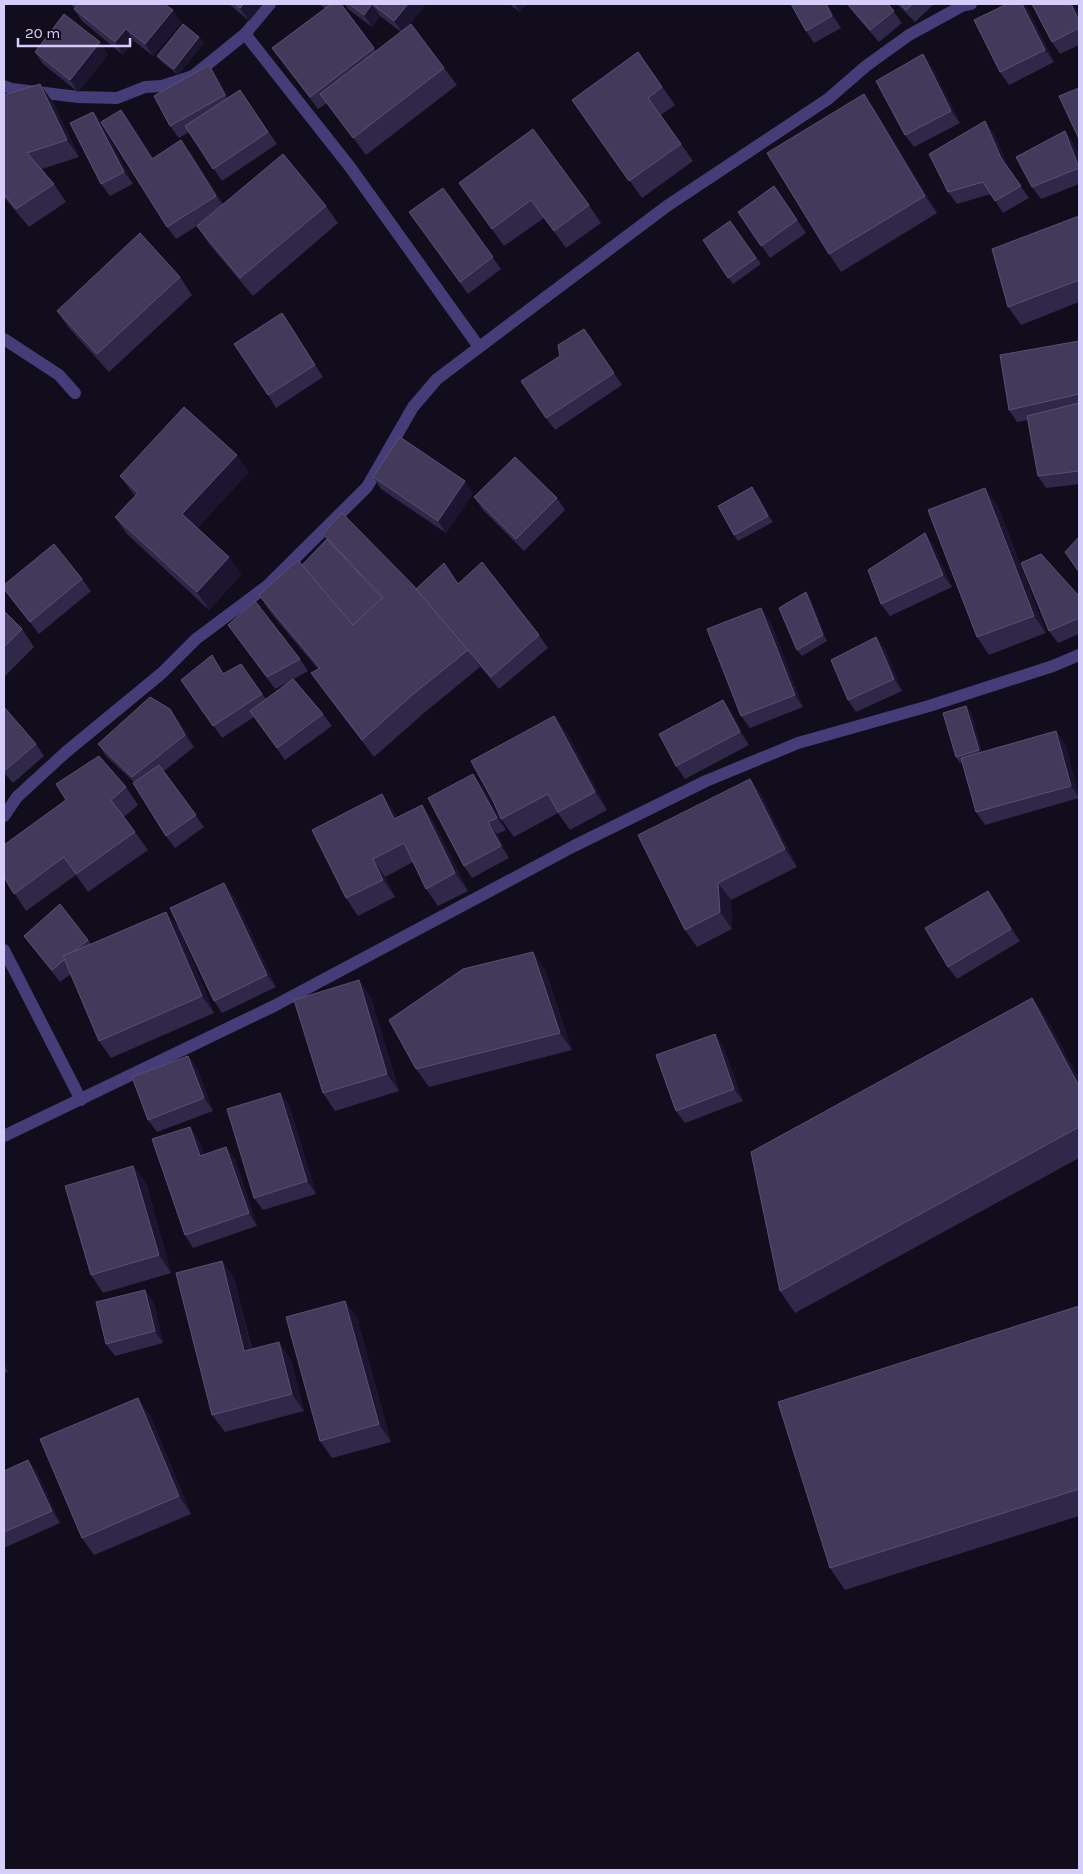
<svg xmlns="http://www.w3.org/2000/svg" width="1083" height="1874" font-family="Karla,sans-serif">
<rect width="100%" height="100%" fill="#110d1c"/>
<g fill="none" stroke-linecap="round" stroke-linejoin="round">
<g stroke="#443d77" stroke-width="12">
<polyline points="245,34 350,167 479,347"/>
<polyline points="4,86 12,89 78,97 117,98 145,87 162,86 193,76 245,34 270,4"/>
<polyline points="4,339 59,375 75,393"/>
<polyline points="4,816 17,797 66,752 162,673 196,639 267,586 367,487 413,407 437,379 667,206 828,99 866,66 909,35 962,6 971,4"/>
<polyline points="4,950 81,1100"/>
<polyline points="4,1136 274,1006 574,846 706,781 798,743 929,706 1053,666 1079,655"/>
</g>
</g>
<g fill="#302848">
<polygon points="70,4 164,4 173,10 181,23 153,56 134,41 123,55 82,21 74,9 75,8"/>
<polygon points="229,4 263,4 249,21"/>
<polygon points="320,4 341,4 376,51 401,32 380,16 372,27 348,9 345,4 426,4 409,25 444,68 457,85 366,155 327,103 318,109 272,48 325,9"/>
<polygon points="509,4 527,4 520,12"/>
<polygon points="827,4 841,28 814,43 806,31"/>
<polygon points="846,4 888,4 902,23 879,42"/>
<polygon points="897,4 934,4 915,22"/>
<polygon points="1007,4 1024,4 1028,10 1054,62 1009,85 1000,72"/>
<polygon points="1032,4 1073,4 1079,16 1079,45 1060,54 1052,42"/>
<polygon points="199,37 204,43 178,75 162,62 157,56"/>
<polygon points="100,42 108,55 78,92 43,64 35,52"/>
<polygon points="638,52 675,105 661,115 693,161 642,198 572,100"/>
<polygon points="932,67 960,123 914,147 905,135"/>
<polygon points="217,77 228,97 240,90 277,144 222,181 189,132 179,138 170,126"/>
<polygon points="4,95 53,102 79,157 42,169 54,184 66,202 29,227 4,197"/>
<polygon points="876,111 937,213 841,272 829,254"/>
<polygon points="93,112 102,124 133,184 110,196 101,184"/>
<polygon points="130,122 153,158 190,152 223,204 326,206 338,223 253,296 209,244 197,226 200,224 176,239 167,227"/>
<polygon points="1065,131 1073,143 1079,158 1079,184 1041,199 1032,187"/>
<polygon points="994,133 1009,170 1029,198 1003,213 991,194 957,204 948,192"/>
<polygon points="459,183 589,205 601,223 566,248 544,218 504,246"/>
<polygon points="774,186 806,233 770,258 738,212"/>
<polygon points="443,188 501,269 468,294 409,212"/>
<polygon points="1079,216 1079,302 1021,325 1008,307"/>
<polygon points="730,221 761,264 733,284 703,240"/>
<polygon points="180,277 192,295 109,372 69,328 57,311"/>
<polygon points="282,313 323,377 276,408 268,395"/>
<polygon points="584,329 622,385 555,430 546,418"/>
<polygon points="1079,341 1079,484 1046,488 1038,476 1028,420 1017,422 1009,410"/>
<polygon points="249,472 197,528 229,557 241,575 209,610 127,534 115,517 135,496 120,476"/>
<polygon points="373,477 473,493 446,533 381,489"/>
<polygon points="757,494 773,522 738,541 734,535"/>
<polygon points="474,497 557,498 565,510 524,551 483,510"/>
<polygon points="998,506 1046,633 989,655 977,637"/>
<polygon points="925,533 933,545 952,587 890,616 881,604"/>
<polygon points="323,534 416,589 458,584 539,635 548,648 499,689 478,664 480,667 424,713 374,757 324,691 311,673 318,669 271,613 259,595 302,565 327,539"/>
<polygon points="82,579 91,591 39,634 4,589"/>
<polygon points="1079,596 1079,634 1058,643 1049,631"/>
<polygon points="810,598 827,641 802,656 797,650"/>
<polygon points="4,611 22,629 34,647 4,677"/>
<polygon points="770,620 803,707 750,728 741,716"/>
<polygon points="228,625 300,659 308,671 294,679 323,714 332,726 285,760 254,717 222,738 181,680 220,667 224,673 241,664 266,699 290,681 275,689"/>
<polygon points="885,649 902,691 856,712 848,700"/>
<polygon points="723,700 731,712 749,745 685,779 676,766"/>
<polygon points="4,707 36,744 44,756 13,783 4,773"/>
<polygon points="971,712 982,752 1065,743 1079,798 985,825 976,812 962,763 960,763 956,757"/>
<polygon points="554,716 567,733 607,810 570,830 558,813 514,837 501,819"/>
<polygon points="179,721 194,747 164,771 204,827 175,848 166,836 134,782 106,756 98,744"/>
<polygon points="750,779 762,796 797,867 731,900 732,929 697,947 685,930"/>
<polygon points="482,786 506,830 497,834 509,858 472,878 464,866"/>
<polygon points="126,787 138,805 124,817 148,850 88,892 76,875 26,911 4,877"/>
<polygon points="382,794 394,812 397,817 422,805 434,823 468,891 438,906 426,889 413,862 385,877 395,897 358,916 346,898"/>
<polygon points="233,895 276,987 222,1013 214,1001"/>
<polygon points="997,903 1020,941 957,979 948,967"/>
<polygon points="60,904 91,944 166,912 179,929 214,1013 111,1058 99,1041 71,974 60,982 33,948 24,936"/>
<polygon points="545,969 572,1050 429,1087 416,1069"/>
<polygon points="359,980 371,998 399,1091 335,1111 323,1093"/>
<polygon points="1032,998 1047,1020 1079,1079 1079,1158 795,1313 780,1291"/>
<polygon points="723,1046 743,1101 685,1123 676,1111"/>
<polygon points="188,1056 197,1068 213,1111 157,1132 148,1120"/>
<polygon points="280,1093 289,1105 316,1194 263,1210 254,1198"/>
<polygon points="190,1127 198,1139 204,1155 226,1147 235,1159 257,1226 193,1248 185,1235"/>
<polygon points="133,1166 146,1183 171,1273 103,1293 91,1275"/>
<polygon points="222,1261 234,1278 252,1349 291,1359 304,1411 225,1432 212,1415"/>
<polygon points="345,1301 357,1318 391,1442 332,1458 320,1441"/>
<polygon points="154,1302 163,1343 115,1356 106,1344"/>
<polygon points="1079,1306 1079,1516 845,1590 830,1568"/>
<polygon points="4,1358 8,1372 4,1373"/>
<polygon points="150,1415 191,1514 94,1555 82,1538"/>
<polygon points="28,1460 37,1472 60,1523 4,1548 4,1471"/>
</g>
<g fill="#1c152f">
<polygon points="244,4 263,4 249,21 240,8"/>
<polygon points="372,4 380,16 372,27 364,15"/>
<polygon points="408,4 426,4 403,33 394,21"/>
<polygon points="514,4 527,4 520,12"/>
<polygon points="826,4 827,4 841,28 832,16"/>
<polygon points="1022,4 1024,4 1028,10 1054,62 1045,50"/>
<polygon points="1071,4 1073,4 1079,16 1079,21"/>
<polygon points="173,10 181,23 153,56 145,44"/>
<polygon points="126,29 134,41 123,55 115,42"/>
<polygon points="199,37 204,43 178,75 174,69"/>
<polygon points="100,42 108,55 78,92 70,80"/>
<polygon points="923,54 932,67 960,123 951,111"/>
<polygon points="209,65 217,77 234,107 225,95"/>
<polygon points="40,84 53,102 79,157 67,140"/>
<polygon points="864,94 876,111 937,213 925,196"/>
<polygon points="121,110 130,122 161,171 152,159"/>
<polygon points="93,112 102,124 133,184 124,172"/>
<polygon points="985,121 994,133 1009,170 1029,198 1001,158"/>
<polygon points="1065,131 1073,143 1079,158 1079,168"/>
<polygon points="181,140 190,152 225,208 216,196"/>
<polygon points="282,313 291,325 323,377 315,365"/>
<polygon points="237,455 249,472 194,532 182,514"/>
<polygon points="465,481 473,493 446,533 438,521"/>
<polygon points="752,487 757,494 773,522 768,516"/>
<polygon points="985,488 998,506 1046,633 1034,616"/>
<polygon points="925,533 933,545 952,587 943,575"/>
<polygon points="229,557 241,575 209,610 197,592"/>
<polygon points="806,592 810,598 827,641 823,635"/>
<polygon points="761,608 770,620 803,707 795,695"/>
<polygon points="876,637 885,649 902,691 894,679"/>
<polygon points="212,655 220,667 232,686 223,674"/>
<polygon points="723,700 731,712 749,745 740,732"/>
<polygon points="966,706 971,712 984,757 979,750"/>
<polygon points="170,709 179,721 194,747 185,735"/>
<polygon points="554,716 567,733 607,810 595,792"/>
<polygon points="1056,731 1065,743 1079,798 1071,786"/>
<polygon points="473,774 482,786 506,830 497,818"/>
<polygon points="750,779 762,796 797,867 785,849"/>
<polygon points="382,794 394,812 406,836 394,819"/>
<polygon points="422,805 434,823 468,891 455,873"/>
<polygon points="488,822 497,834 509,858 501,846"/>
<polygon points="373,859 385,877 395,897 383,880"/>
<polygon points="224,883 233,895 276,987 267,975"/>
<polygon points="718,883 731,900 732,929 720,912"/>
<polygon points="988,891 997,903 1020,941 1011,929"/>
<polygon points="166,912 179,929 214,1013 202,996"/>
<polygon points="533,952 545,969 572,1050 560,1033"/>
<polygon points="359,980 371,998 399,1091 387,1074"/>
<polygon points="1032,998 1047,1020 1079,1079 1079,1086"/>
<polygon points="715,1034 723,1046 743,1101 734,1089"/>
<polygon points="188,1056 197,1068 213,1111 204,1098"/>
<polygon points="280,1093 289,1105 316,1194 307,1181"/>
<polygon points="190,1127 198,1139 208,1168 200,1156"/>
<polygon points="226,1147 235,1159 257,1226 249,1213"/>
<polygon points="133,1166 146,1183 171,1273 159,1255"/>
<polygon points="222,1261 234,1278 256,1368 244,1351"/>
<polygon points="145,1290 154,1302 163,1343 155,1331"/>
<polygon points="345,1301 357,1318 391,1442 379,1424"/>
<polygon points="279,1342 291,1359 304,1411 292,1394"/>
<polygon points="4,1358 8,1372 4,1366"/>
<polygon points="138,1398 150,1415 191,1514 179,1496"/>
<polygon points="28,1460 37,1472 60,1523 52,1511"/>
</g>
<g fill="#42395b" stroke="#595174">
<polygon points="78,4 164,4 173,10 145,44 126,29 115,42 74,9"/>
<polygon points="235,4 244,4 240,8"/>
<polygon points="331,4 341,4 374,48 310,97 272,48"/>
<polygon points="349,4 408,4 394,21 372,4 364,15"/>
<polygon points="791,4 826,4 832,16 806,31"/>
<polygon points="848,4 888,4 894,11 870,30"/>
<polygon points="900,4 913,4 906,10"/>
<polygon points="1007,4 1022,4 1045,50 1000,72 974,20"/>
<polygon points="1032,4 1071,4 1079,21 1079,28 1052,42"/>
<polygon points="64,14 100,42 70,80 35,52"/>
<polygon points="183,24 199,37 174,69 157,56"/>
<polygon points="411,24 444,68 353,138 320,94"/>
<polygon points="638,52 662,87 648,98 681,144 629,181 572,100"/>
<polygon points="923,54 951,111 905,135 876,81"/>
<polygon points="209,65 225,95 170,126 154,96"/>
<polygon points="40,84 67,140 27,153 54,184 16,209 4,194 4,95"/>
<polygon points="1079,88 1079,139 1059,96"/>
<polygon points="240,90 268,132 213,169 185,126"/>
<polygon points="864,94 925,196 829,254 767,153"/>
<polygon points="121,110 152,159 181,140 216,196 167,227 101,122"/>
<polygon points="93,112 124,172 101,184 70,123"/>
<polygon points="985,121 1001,158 1021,186 995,201 983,182 948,192 929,154"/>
<polygon points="533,129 589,205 554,231 531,200 492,229 459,183"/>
<polygon points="1065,131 1079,168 1032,187 1016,157"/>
<polygon points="283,154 326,206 240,278 197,226"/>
<polygon points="774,186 797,220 761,246 738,212"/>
<polygon points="443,188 493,257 460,282 409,212"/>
<polygon points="1079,216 1079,280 1008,307 992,249"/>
<polygon points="730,221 756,258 728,278 703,240"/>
<polygon points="140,233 180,277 97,354 57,311"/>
<polygon points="282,313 315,365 268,395 234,344"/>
<polygon points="584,329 614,373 546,418 521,381 560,356 558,345"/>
<polygon points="1079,341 1079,394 1009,410 1000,355"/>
<polygon points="1079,403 1079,471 1038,476 1027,416"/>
<polygon points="184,407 237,455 182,514 229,557 197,592 115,517 138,493 120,476"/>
<polygon points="400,437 465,481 438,521 373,477"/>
<polygon points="515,457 557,498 516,539 474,497"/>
<polygon points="752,487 768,516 734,535 718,506"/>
<polygon points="985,488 1034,616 977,637 928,510"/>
<polygon points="342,513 412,584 468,650 412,695 362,740 311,673 320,668 259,595 298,560 353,625 383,597 323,534"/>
<polygon points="925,533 943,575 881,604 868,570"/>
<polygon points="1079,537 1079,572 1065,552"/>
<polygon points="327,539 382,598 353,625 302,565"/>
<polygon points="54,544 82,579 30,622 4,589 4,585"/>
<polygon points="1041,554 1079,596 1079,618 1049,631 1021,563"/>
<polygon points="482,562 539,635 491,677 416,589 444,563 458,584"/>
<polygon points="806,592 823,635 797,650 779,608"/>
<polygon points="255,601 300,659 267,677 228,625"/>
<polygon points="761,608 795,695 741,716 707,629"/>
<polygon points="4,611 22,629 4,647"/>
<polygon points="876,637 894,679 848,700 831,660"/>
<polygon points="212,655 223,674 241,664 262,694 213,726 181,680"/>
<polygon points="293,679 323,714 277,748 250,711"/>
<polygon points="150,697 170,709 185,735 132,777 98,744"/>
<polygon points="723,700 740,732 676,766 659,734"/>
<polygon points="966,706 979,750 956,757 943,713"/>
<polygon points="4,707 36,744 4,771"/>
<polygon points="554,716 595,792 558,812 548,794 501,819 494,803 471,761"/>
<polygon points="1056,731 1071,786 976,812 961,758"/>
<polygon points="99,756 126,787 111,800 135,832 76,874 64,857 14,894 4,877 4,845 66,800 56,784"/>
<polygon points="159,765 196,815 166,836 133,783"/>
<polygon points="473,774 497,818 488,822 501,846 464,866 428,798"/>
<polygon points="750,779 785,849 718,883 720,912 685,930 638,835"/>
<polygon points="382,794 394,819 422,805 455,873 426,889 404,843 373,859 383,880 346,898 312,830"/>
<polygon points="224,883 267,975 214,1001 170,908"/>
<polygon points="988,891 1011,929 948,967 925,928"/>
<polygon points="60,904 88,940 74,951 63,956 65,959 52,970 24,936"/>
<polygon points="166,912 202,996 99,1041 63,956"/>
<polygon points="533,952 560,1033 416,1069 389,1020 463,969"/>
<polygon points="359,980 387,1074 323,1093 294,1000"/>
<polygon points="1032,998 1079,1086 1079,1127 780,1291 751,1152"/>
<polygon points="715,1034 734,1089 676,1111 656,1055"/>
<polygon points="188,1056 204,1098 148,1120 132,1077"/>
<polygon points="280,1093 307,1181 254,1198 227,1109"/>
<polygon points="190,1127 200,1156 226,1147 249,1213 185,1235 152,1139"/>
<polygon points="133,1166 159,1255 91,1275 65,1186"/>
<polygon points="222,1261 244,1351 279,1342 292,1394 212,1415 176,1273"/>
<polygon points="145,1290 155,1331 106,1344 96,1302"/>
<polygon points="345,1301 379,1424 320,1441 286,1317"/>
<polygon points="1079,1306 1079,1489 830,1568 778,1402"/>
<polygon points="138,1398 179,1496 82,1538 40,1439"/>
<polygon points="28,1460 52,1511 4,1532 4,1471"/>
</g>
<rect width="1083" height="1874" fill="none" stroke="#d6cefa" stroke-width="10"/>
<path d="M18 38v8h112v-8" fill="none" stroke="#d6cefa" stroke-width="2.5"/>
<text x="25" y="38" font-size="15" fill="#d6cefa" stroke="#110d1c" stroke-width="4" paint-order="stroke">20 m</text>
</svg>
